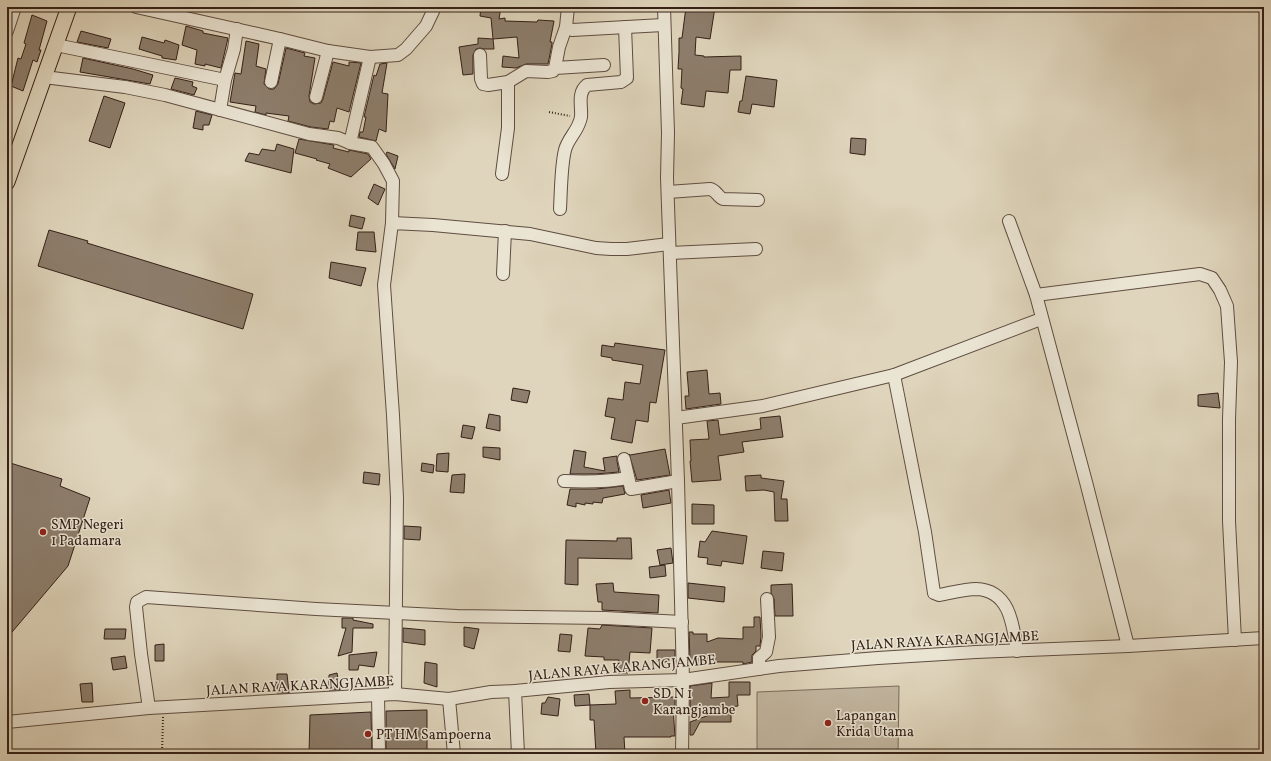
<svg xmlns="http://www.w3.org/2000/svg" width="1271" height="761" font-family="Vollkorn,serif">
<rect width="100%" height="100%" fill="#dfd5bc"/>
<filter id="stains"><feTurbulence type="fractalNoise" baseFrequency=".005" numOctaves="4"/><feColorMatrix values="0 0 0 0 .2 0 0 0 0 .09 0 0 0 0 .02 0 0 0 .5 -.17"/></filter>
<radialGradient id="worn" r=".72"><stop offset=".6" stop-color="#630" stop-opacity="0"/><stop offset="1" stop-color="#630" stop-opacity=".3"/></radialGradient>
<polygon fill="#c2b6a0" stroke="#7b6b5c" points="899,686 898,754 757,754 757,692"/>
<g fill="#8d7e6d" stroke="#342017">
<polygon points="481,7 501,7 499,19 505,18 505,21 537,22 538,20 554,21 550,42 552,42 552,44 548,64 526,64 516,68 502,67 503,56 519,58 517,37 493,39 491,18 480,16"/>
<polygon points="686,7 715,7 710,39 696,37 695,55 704,56 704,57 741,56 741,70 730,70 728,93 706,91 704,107 681,104 683,89 681,88 682,69 678,69 679,52 679,38 682,38"/>
<polygon points="32,15 47,21 39,50 41,50 37,62 33,60 23,91 11,86 18,58 21,59 26,44 24,43"/>
<polygon points="186,26 203,31 203,33 228,38 221,68 205,64 205,66 195,64 197,50 182,45"/>
<polygon points="81,31 111,39 108,48 77,42"/>
<polygon points="142,37 164,43 165,40 179,45 176,60 162,58 162,56 139,49"/>
<polygon points="478,38 493,39 494,49 484,49 480,48 476,49 473,55 473,74 463,75 459,47 478,44"/>
<polygon points="246,41 259,44 256,66 266,69 264,84 269,89 274,89 278,84 286,48 305,53 304,56 315,58 309,96 310,102 314,104 321,103 323,99 333,62 349,66 349,62 361,63 349,112 337,108 334,122 330,121 328,129 311,127 288,121 289,116 266,113 266,115 255,112 256,106 230,102 235,73 241,74"/>
<polygon points="83,58 133,69 153,75 150,84 80,72"/>
<polygon points="387,63 382,93 388,94 386,132 379,129 376,141 359,137 360,132 363,132 366,117 364,117 374,75 376,76 380,64"/>
<polygon points="746,76 777,80 774,107 752,104 750,114 738,112 740,101 742,101"/>
<polygon points="175,78 193,82 192,86 197,88 194,95 171,89"/>
<polygon points="104,96 125,103 110,148 89,141"/>
<polygon points="196,111 212,115 209,125 203,125 203,130 193,128"/>
<polygon points="851,138 866,139 865,155 850,153"/>
<polygon points="299,139 334,145 333,148 349,152 349,150 368,154 371,159 351,177 328,168 330,164 316,160 317,159 295,153"/>
<polygon points="277,144 294,149 291,173 245,161 249,153 259,155 262,149 275,151"/>
<polygon points="387,152 398,156 395,169 386,154"/>
<polygon points="374,184 385,189 378,205 368,198"/>
<polygon points="351,215 365,218 362,229 349,226"/>
<polygon points="49,230 88,241 87,243 253,294 243,329 38,266"/>
<polygon points="358,232 374,232 376,252 356,250"/>
<polygon points="331,262 366,268 361,286 329,278"/>
<polygon points="615,343 665,350 656,403 650,402 648,422 636,420 632,443 611,439 615,418 605,416 608,398 623,400 625,382 640,384 643,365 612,360 612,358 601,356 602,345 614,347"/>
<polygon points="707,370 709,394 720,393 721,404 686,409 685,396 689,396 687,372"/>
<polygon points="513,388 530,391 527,403 511,400"/>
<polygon points="1218,393 1220,408 1198,406 1198,395"/>
<polygon points="489,414 500,416 500,431 486,428"/>
<polygon points="780,416 783,437 742,442 744,452 718,456 721,480 692,482 690,461 691,461 690,440 709,439 707,421 718,420 720,435 761,429 760,418"/>
<polygon points="463,425 475,427 472,439 461,437"/>
<polygon points="483,447 500,448 500,460 483,457"/>
<polygon points="665,449 670,475 637,480 629,454 630,455"/>
<polygon points="574,450 586,452 584,467 605,471 603,458 617,456 617,461 619,472 596,474 570,474"/>
<polygon points="449,453 448,472 436,471 437,454"/>
<polygon points="7,462 62,479 60,486 90,498 68,566 7,638"/>
<polygon points="422,463 434,465 433,473 421,471"/>
<polygon points="364,472 380,474 379,485 363,483"/>
<polygon points="465,474 464,493 450,492 452,475"/>
<polygon points="761,475 761,478 784,481 781,499 787,499 788,521 775,521 774,492 764,490 746,491 745,476"/>
<polygon points="623,486 625,494 603,498 602,503 593,502 593,504 585,503 585,505 576,503 576,507 567,505 570,489 596,489"/>
<polygon points="669,490 671,503 643,508 641,495"/>
<polygon points="692,504 714,505 714,524 692,524"/>
<polygon points="404,526 421,527 420,540 404,539"/>
<polygon points="712,531 747,536 743,564 722,561 721,566 707,564 708,558 698,557 700,541 705,542"/>
<polygon points="617,538 631,538 632,559 578,558 578,585 565,584 566,540 617,541"/>
<polygon points="671,548 673,563 660,565 657,550"/>
<polygon points="763,551 784,553 782,571 761,568"/>
<polygon points="665,565 666,576 650,578 649,567"/>
<polygon points="613,583 614,592 659,595 658,613 602,610 602,602 598,602 596,584"/>
<polygon points="688,583 725,587 724,602 688,598"/>
<polygon points="792,584 793,616 775,616 774,599 771,593 771,585"/>
<polygon points="754,617 760,617 761,636 760,646 756,646 756,651 752,655 752,662 743,664 743,662 702,662 701,664 692,665 692,660 690,660 689,632 693,632 693,634 707,634 707,642 718,638 743,639 743,627 754,627"/>
<polygon points="342,618 353,618 353,620 373,624 373,628 353,628 352,652 338,656 346,628 342,628"/>
<polygon points="602,625 652,628 650,653 630,652 628,673 618,673 619,660 604,660 604,657 585,656 588,628 600,629"/>
<polygon points="464,627 479,629 474,649 464,646"/>
<polygon points="403,628 425,630 425,645 403,642"/>
<polygon points="105,629 126,629 125,639 104,639"/>
<polygon points="560,634 572,635 570,652 558,651"/>
<polygon points="164,644 164,661 155,661 155,645"/>
<polygon points="657,650 675,650 675,660 669,660 669,662 657,662"/>
<polygon points="377,652 374,667 359,665 358,670 349,670 349,655"/>
<polygon points="125,656 127,668 113,670 111,658"/>
<polygon points="425,662 437,664 437,687 424,683"/>
<polygon points="337,673 340,690 329,690 329,675"/>
<polygon points="277,674 287,674 289,693 277,693"/>
<polygon points="729,682 750,682 750,695 737,695 738,706 731,707 731,722 700,722 693,735 690,735 690,722 726,709 690,708 690,686 712,683 711,698 729,697"/>
<polygon points="92,683 93,702 82,702 80,684"/>
<polygon points="630,690 630,698 675,697 675,708 673,708 675,736 671,736 671,737 624,737 625,754 596,754 594,720 590,720 590,705 575,706 574,695 589,694 590,705 616,704 615,691"/>
<polygon points="548,697 560,699 558,716 541,714 542,703 545,703"/>
<polygon points="427,710 427,754 386,754 386,711"/>
<polygon points="371,712 372,754 309,754 310,715"/>
</g>
<g fill="none" stroke-linecap="round" stroke-linejoin="round">
<defs>
<g id="minor">
<polyline points="136,7 280,39 328,51 370,57 398,55 406,49 426,26 435,7"/>
<polyline points="568,7 566,27 572,30 663,25"/>
<polyline points="664,7 668,133 667,178 678,481 683,680 682,754"/>
<polyline points="7,31 15,7"/>
<polyline points="56,45 225,80 234,49 237,29"/>
<polyline points="480,55 481,79 483,84 488,85 508,82 526,71 548,72 553,71 555,68 604,65"/>
<polyline points="555,68 559,47 566,27"/>
<polyline points="44,77 125,87 165,95 287,128 309,134 338,138 350,143 372,147 384,164 393,181 392,223"/>
<polyline points="271,82 280,39"/>
<polyline points="316,97 328,51"/>
<polyline points="220,110 225,80"/>
<polyline points="350,143 370,57"/>
<polyline points="502,174 508,128 508,82"/>
<path d="M668,192L710,189C716,190 718,197 723,199L758,200"/>
<path d="M560,209C561,191 561,166 565,150C568,138 579,130 581,117C582,106 577,93 587,85L621,82L627,78L625,27"/>
<polyline points="1009,221 1036,295 1086,482 1128,646"/>
<polyline points="670,253 756,249"/>
<polyline points="503,274 505,231"/>
<polyline points="1036,295 1200,274 1212,278 1220,290 1227,306 1231,362 1229,419 1229,521 1235,640"/>
<path d="M894,375L925,532L934,593L939,595C951,593 964,589 976,589C1010,590 1013,625 1017,651"/>
<polyline points="676,418 763,406 894,375 1041,319"/>
<polyline points="624,459 631,489 678,481"/>
<path d="M564,481C586,482 606,482 628,478"/>
<polyline points="759,669 759,658 766,652 769,637 767,599"/>
<polyline points="515,691 518,754"/>
<polyline points="395,694 397,498 393,415 384,285 392,223 433,225 530,234 596,248 611,249 627,249 669,244"/>
<polyline points="378,695 379,754"/>
<polyline points="449,699 454,754"/>
<polyline points="149,708 141,654 136,607 137,602 146,597 316,609 457,616 605,618 682,622"/>
<polyline points="7,722 149,708 395,694 449,699 491,692 515,691 609,682 683,680 779,666 878,658 976,652 1128,646 1264,638"/>
</g>
<polyline id="major" points="7,182 69,7"/>
</defs>
<use href="#minor" stroke="#5f4d40" stroke-width="14"/>
<use href="#major" stroke="#342017" stroke-width="17"/>
<g stroke="#342017" stroke-width="2" stroke-dasharray="1 2" stroke-linecap="butt">
<polyline points="549,112 570,116"/>
<polyline points="162,754 163,717"/>
</g>
<use href="#minor" stroke="#eae4d3" stroke-width="12"/>
<use href="#major" stroke="#dfd5bc" stroke-width="15"/>
</g>
<g fill="#8f2418" stroke="#eae4d3" stroke-width="1.5">
<circle cx="43" cy="532" r="4"/>
<circle cx="645" cy="701" r="4"/>
<circle cx="828" cy="723" r="4"/>
<circle cx="368" cy="734" r="4"/>
</g>
<g text-anchor="middle" stroke-width="3" stroke-linejoin="round" paint-order="stroke">
<g font-size="14" fill="#342017" stroke="#eae4d3" text-anchor="start">
<text x="51" y="529">SMP Negeri<tspan x="51" dy="16">1 Padamara</tspan></text>
<text x="653" y="698">SD N 1<tspan x="653" dy="16">Karangjambe</tspan></text>
<text x="836" y="720">Lapangan<tspan x="836" dy="16">Krida Utama</tspan></text>
<text x="376" y="739">PT HM Sampoerna</text>
</g>
<g font-size="14" fill="#342017" stroke="#eae4d3">
<text transform="translate(945 640) rotate(-3)" y="5">JALAN RAYA KARANGJAMBE</text>
<text transform="translate(622 667) rotate(-5)" y="5">JALAN RAYA KARANGJAMBE</text>
<text transform="translate(300 685) rotate(-3)" y="5">JALAN RAYA KARANGJAMBE</text>
</g>
</g>
<rect width="1271" height="761" fill="none" stroke="#dfd5bc" stroke-width="24"/>
<rect x="8" y="8" width="1255" height="745" fill="none" stroke="#342017" stroke-width="2"/>
<rect x="12" y="12" width="1247" height="737" fill="none" stroke="#342017"/>
<rect width="100%" height="100%" filter="url(#stains)"/>
<rect width="100%" height="100%" fill="url(#worn)"/>
</svg>
